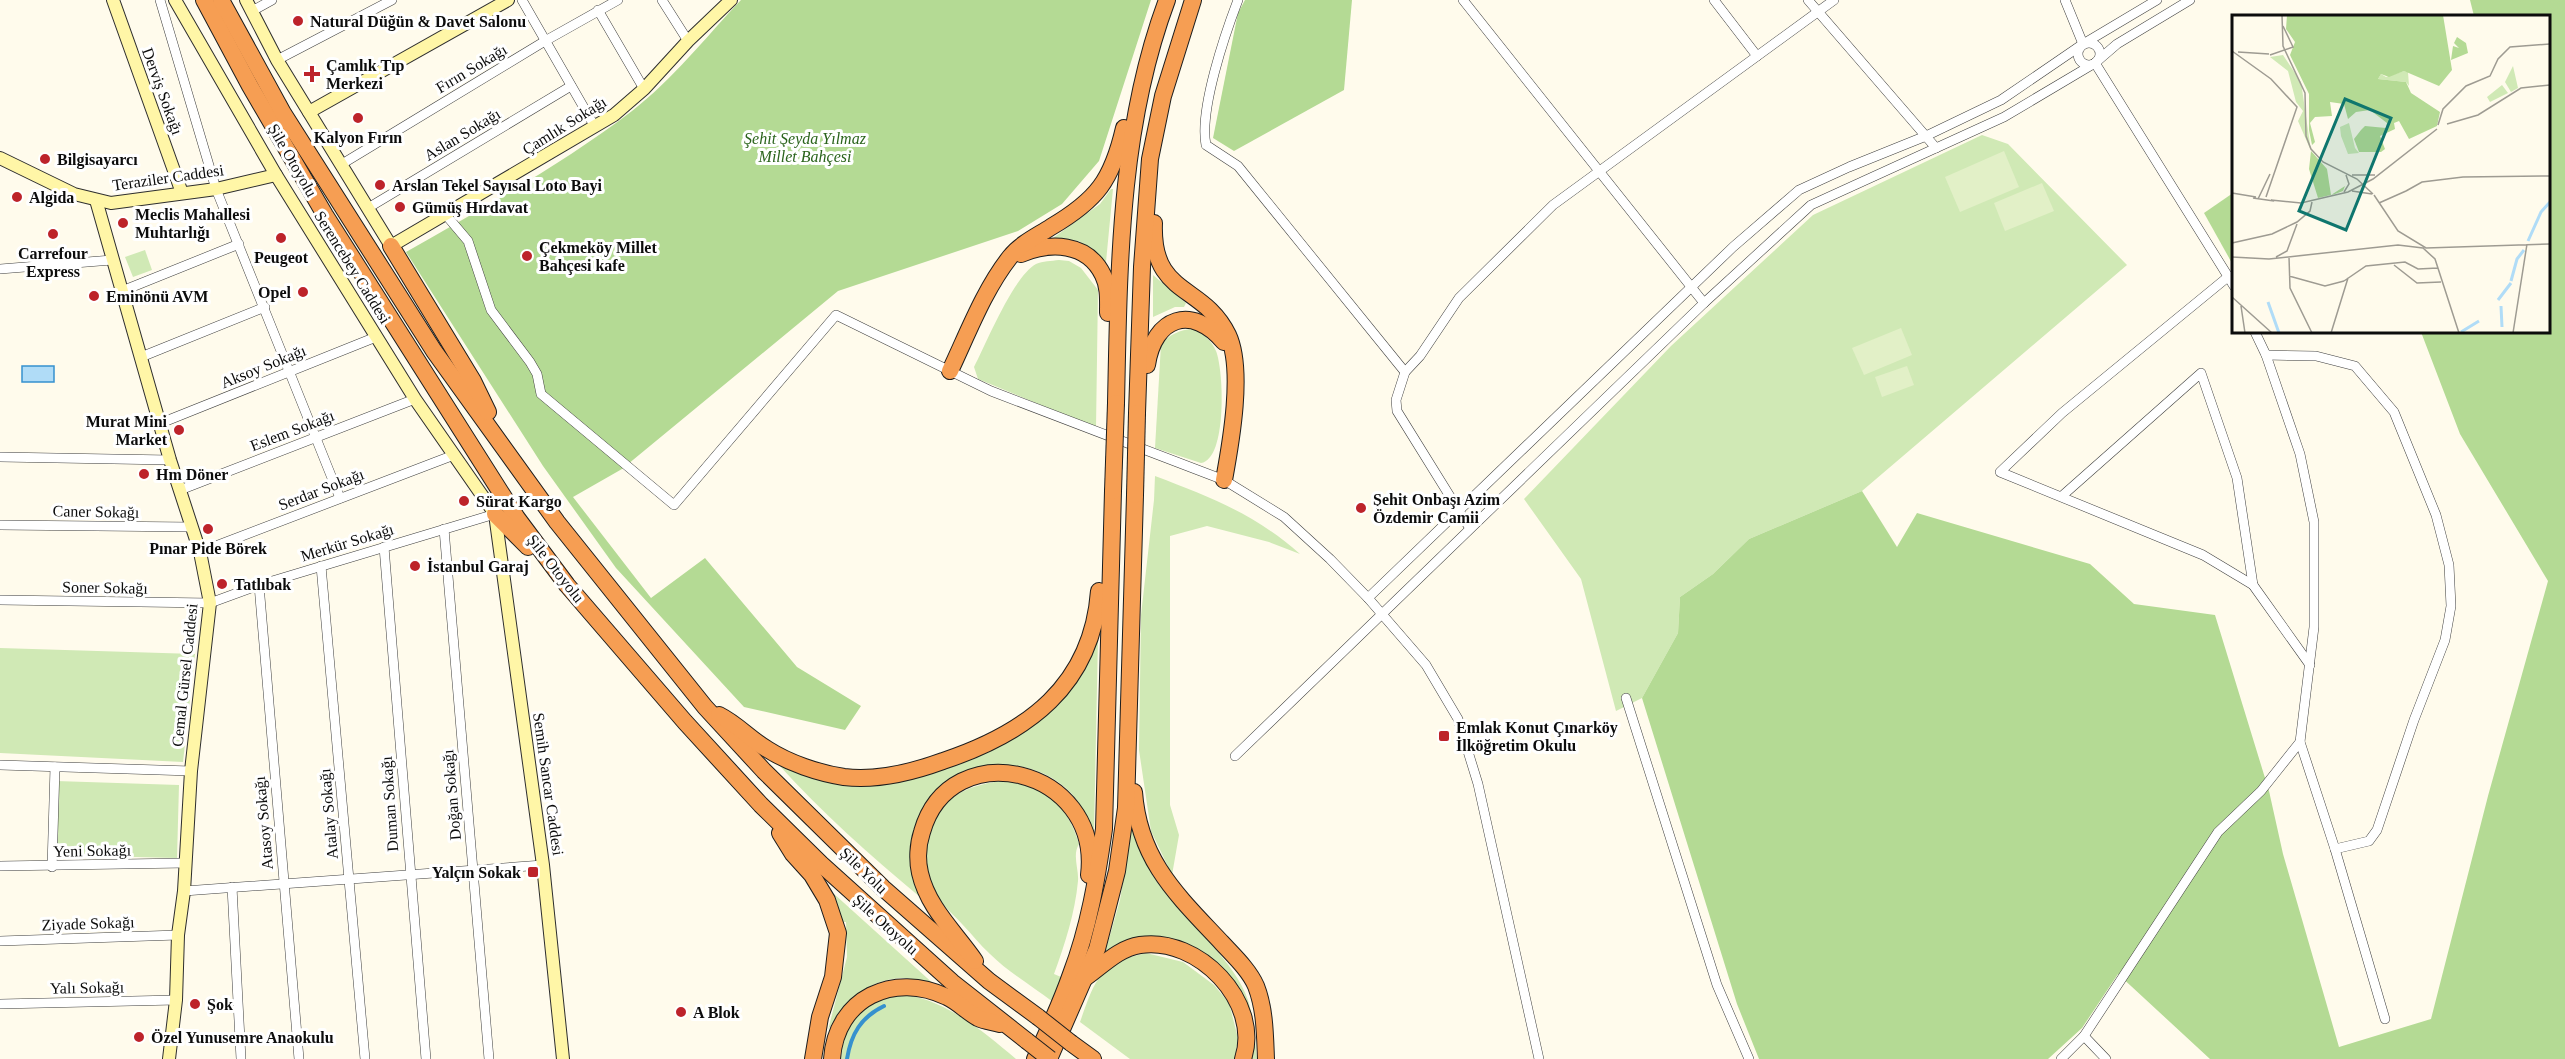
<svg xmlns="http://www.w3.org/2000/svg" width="2565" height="1059" font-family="'Times New Roman',serif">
<rect width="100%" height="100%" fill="#fffbec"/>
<g fill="#d0e9b5">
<polygon points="1982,135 2008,144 2127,265 1862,491 1749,539 1713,574 1680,597 1678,633 1642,698 1616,711 1581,579 1524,499 1671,346 1813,215"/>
<polygon points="1111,189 1113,189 1106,262 1079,241 1053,238 1100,204"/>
<polygon points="145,250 152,270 133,277 125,257"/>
<path d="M1059,260L1069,261L1081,268L1098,290L1096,428L978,379L974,367C987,342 1013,277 1036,264C1043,261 1051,261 1059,260Z"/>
<polygon points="1153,275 1186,303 1184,307 1175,307 1153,317"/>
<path d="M1193,329C1203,333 1211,340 1216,351C1224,371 1227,459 1201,463L1155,448L1161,344C1171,334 1179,330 1193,329Z"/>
<path d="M1155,476C1210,497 1255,514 1300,554L1269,542L1207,526L1170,536V805L1179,835L1172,875L1151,831L1139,750L1141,615L1154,500Z"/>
<path d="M1098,638L1094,833C1088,819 1082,805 1071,793C1028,748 947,758 920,816C908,841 911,872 920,897C870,855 822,813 778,764L833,781L1009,740L1036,724L1058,704L1079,675Z"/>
<polygon points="0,648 195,654 183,762 0,753"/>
<path d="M1010,780C1048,790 1068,806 1079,844C1072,855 1079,869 1078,881C1075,913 1065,944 1054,974L1061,977L1053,1002C1032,986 1008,972 990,954C980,945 972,934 962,924C949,910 935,899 929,880C923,862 927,839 934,822C947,790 980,783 1010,780Z"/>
<polygon points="56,781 179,785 177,858 54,855"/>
<path d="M1132,825C1140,849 1147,871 1164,891C1188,922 1236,963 1248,1000C1254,1019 1255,1040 1257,1059H1250L1255,1032L1246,1003L1199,951L1105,953L1120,900Z"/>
<path d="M833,893L937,987C926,984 912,977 901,978C867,980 845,1002 828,1030L847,957L846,922H843Z"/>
<path d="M1146,953L1183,962L1214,985L1229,1003L1238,1038L1235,1059H1130L1080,1022C1095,980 1099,963 1146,953Z"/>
<path d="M908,995C950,1003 984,1032 1016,1059H841C844,1018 869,997 908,995Z"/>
</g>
<g fill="#b4da94">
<path d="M741,0H1151L1099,161L1062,204L1018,231L838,291L622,469L573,497L651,598L705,558L797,667L861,706L845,730L744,707L616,568L543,466L406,252C483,208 561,165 632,111C672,80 706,37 741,0Z"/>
<polygon points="1245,0 1352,0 1344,90 1234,151 1213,138 1238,13"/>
<polygon points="2470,0 2565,0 2565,1059 2210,1059 2118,974 2082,1028 2048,1059 1759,1059 1737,1004 1642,698 1678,633 1680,597 1713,574 1749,539 1862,491 1897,547 1917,513 2090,564 2134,604 2215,615 2269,791 2283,854 2339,1047 2431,1019 2488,796 2548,581 2460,434 2421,332 2548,332 2548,16 2474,16"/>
<polygon points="2233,193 2233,265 2204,213"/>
</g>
<g fill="#e2f0c7">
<polygon points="2004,151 2019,187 1960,212 1945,177"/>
<polygon points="2042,183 2054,211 2005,231 1994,203"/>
<polygon points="1901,328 1912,355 1864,375 1852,348"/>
<polygon points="1907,366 1914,385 1882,397 1875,377"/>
</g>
<rect fill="#b0dcf7" stroke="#3691ce" stroke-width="1.5" x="22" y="366" width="32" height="16"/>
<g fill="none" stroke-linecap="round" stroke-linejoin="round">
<path stroke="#3691ce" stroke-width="4" d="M847,1059C851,1034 861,1017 884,1006"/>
<defs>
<g id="street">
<polyline points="160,0 216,189 340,498"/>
<polyline points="522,0 595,127"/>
<polyline points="662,0 688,41"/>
<path d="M1238,0C1225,34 1199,110 1206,145L1238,166L1405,372"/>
<polyline points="1463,0 1704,303"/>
<polyline points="1714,0 1757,56"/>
<polyline points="1808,0 1936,148"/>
<polyline points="2065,0 2083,44"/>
<polyline points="598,10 644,89"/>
<polyline points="252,11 272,0"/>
<circle cx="2089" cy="54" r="11"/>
<polyline points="277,60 392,0"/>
<polyline points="2095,63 2234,286"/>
<polyline points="342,164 545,41 618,0"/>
<polyline points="368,208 571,86"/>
<polyline points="446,215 468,241 491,310 530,362 537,374 541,394 674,505 836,315 991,391 1224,480 1284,517 1330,559 1368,598 1426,665 1458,719 1478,784 1539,1059"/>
<polyline points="0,269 112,260"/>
<polyline points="2229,276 2062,413 2000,472 2203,555 2253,585 2310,665"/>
<polyline points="122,291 239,244"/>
<polyline points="2266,355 2316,356 2355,366 2394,412 2436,515 2449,565 2451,606 2445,640 2414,720 2377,830 2369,841 2335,849"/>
<polyline points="141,357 265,307"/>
<polyline points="161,423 376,337"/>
<polyline points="0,457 170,460"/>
<polyline points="180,490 415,399"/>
<polyline points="2062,496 2201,373 2237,478 2253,585"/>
<polyline points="0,525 192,527"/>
<polyline points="1469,527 1397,411 1396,400 1405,372 1420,356 1459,298 1553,205 1834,0"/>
<polyline points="444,529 489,1059"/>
<polyline points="384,547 426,1059"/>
<polyline points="200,552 454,455"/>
<polyline points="321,566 365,1059"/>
<polyline points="259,585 299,1059"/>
<polyline points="1368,598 1733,247 1799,190 1849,167 1926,136 2001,100 2083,44 2157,0"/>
<polyline points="0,600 210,603 259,585 495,514"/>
<polyline points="1626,698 1717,985 1749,1059"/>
<polyline points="2300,742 2335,849 2385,1019"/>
<polyline points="1235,756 1704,303 1811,205 2004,117 2095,63 2117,44 2190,0"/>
<polyline points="0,765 191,771"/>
<polyline points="0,866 185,863"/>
<polyline points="52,867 55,767"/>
<polyline points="232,887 241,1059"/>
<polyline points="184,891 543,865"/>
<polyline points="0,941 178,935"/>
<polyline points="0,1004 176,1000"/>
<polyline points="2084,1036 2106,1059"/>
<polyline points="2061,1059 2084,1036 2218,832 2261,791 2300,742 2314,627 2314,522 2300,454 2266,355 2255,332"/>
</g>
<g id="secondary">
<polyline points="113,0 182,193"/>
<polyline points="175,0 276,175 415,399 495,514 543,865 563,1059"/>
<polyline points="246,0 277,60 391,246 614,115 644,89 688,41 731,0"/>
<polyline points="309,112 508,0"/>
<polyline points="0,158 74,194 111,203 216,189 276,175"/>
<polyline points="96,200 170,460 200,552 210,603 191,771 184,891 178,935 176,1000 169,1059"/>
</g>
<g id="highway">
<polyline points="204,0 250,86 325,215 517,518 567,585 685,722 761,805 821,864 952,982 1027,1041"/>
<polyline points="221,0 283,113 434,351 557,522 705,707 764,771 883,888 989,981 1038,1017"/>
<path d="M1154,223C1151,297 1203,283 1228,335C1244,369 1231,442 1224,480"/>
<polyline points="391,246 473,381 488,412"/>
<path d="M1021,254C1050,242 1087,242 1103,275C1109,287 1108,300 1108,313"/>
<path d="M1147,365C1154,317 1192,304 1224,342"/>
<path d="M950,371C968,333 984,290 1010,257C1020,244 1037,236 1051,227C1097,200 1112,180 1124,128"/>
<path d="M1116,403C1119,268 1119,128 1167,0"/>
<polyline points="1137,413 1142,267 1150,159 1163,96 1193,0"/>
<polyline points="495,514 528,547"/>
<path d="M719,715C737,724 750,739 767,749C789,763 818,773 844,777C877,781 913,772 943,761C1027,733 1092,686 1099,591"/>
<path d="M1134,792C1139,861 1178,896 1222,943C1234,956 1249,970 1256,986C1265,1009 1265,1035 1266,1059"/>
<polyline points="780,833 793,854 812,875 827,900 838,933 833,977 820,1017 813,1059"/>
<path d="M975,961C955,932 928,908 920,873C917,860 918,844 922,832C950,732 1102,767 1089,875"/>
<path d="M1085,978C1102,966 1119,948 1140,945C1198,936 1262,1002 1243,1059"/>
<polyline points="1071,1043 1093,1059"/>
<path d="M832,1059C836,998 894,971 947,997C958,1002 967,1012 978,1018C984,1021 993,1022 1000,1024"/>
<path d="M1035,1059C1048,1031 1061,1003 1071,974C1089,927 1097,878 1104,829L1113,491"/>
<polyline points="1049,1059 1097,949 1117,871 1126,808 1135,495"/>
</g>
</defs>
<use href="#street" stroke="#3f3f3f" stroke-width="10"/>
<use href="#secondary" stroke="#2e2e2e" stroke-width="14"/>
<use href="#highway" stroke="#1d1d1d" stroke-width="18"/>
<use href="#street" stroke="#fff" stroke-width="9"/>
<use href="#secondary" stroke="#fff6a7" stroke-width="12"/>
<use href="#highway" stroke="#f69e53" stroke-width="16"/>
<defs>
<g id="highway-bridge">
<polyline points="1113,491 1116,403"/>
<polyline points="1135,495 1137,413"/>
<polyline points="1038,1017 1071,1043"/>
<polyline points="1027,1041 1050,1059"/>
</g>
</defs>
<use href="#highway-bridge" stroke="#1d1d1d" stroke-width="18" stroke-linecap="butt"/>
<use href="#highway-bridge" stroke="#f69e53" stroke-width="16"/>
</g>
<g fill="#bd232a" stroke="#fff" stroke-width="2">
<circle cx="298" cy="21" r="6"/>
<path d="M309 65h6v6h6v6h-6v6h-6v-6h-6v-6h6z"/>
<circle cx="358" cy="118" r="6"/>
<circle cx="45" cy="159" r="6"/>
<circle cx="380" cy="185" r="6"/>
<circle cx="17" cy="197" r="6"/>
<circle cx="400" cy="207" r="6"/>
<circle cx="123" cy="223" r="6"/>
<circle cx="53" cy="234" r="6"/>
<circle cx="281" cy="238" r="6"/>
<circle cx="527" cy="256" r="6"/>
<circle cx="303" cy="292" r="6"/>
<circle cx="94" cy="296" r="6"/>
<circle cx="179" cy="430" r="6"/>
<circle cx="144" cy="474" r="6"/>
<circle cx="464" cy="501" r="6"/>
<circle cx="1361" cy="508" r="6"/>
<circle cx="208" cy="529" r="6"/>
<circle cx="415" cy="566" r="6"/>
<circle cx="222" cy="584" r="6"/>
<rect x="1438" y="730" width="12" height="12" rx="3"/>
<rect x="527" y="866" width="12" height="12" rx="3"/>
<circle cx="195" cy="1004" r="6"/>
<circle cx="681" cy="1012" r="6"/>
<circle cx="139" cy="1037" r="6"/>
</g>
<g text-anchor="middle" stroke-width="6" stroke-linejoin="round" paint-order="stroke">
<g font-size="16" font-weight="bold" fill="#0c0c0c" stroke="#fff" text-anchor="start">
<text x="310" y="27">Natural Düğün &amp; Davet Salonu</text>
<text x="326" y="71">Çamlık Tıp<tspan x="326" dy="18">Merkezi</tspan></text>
<text x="358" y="143" text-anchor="middle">Kalyon Fırın</text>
<text x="57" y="165">Bilgisayarcı</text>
<text x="392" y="191">Arslan Tekel Sayısal Loto Bayi</text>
<text x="29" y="203">Algida</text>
<text x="412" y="213">Gümüş Hırdavat</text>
<text x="135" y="220">Meclis Mahallesi<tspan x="135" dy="18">Muhtarlığı</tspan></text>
<text x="539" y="253">Çekmeköy Millet<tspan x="539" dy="18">Bahçesi kafe</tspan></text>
<text x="53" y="259" text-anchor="middle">Carrefour<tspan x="53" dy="18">Express</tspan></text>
<text x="281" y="263" text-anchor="middle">Peugeot</text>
<text x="291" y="298" text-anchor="end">Opel</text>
<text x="106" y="302">Eminönü AVM</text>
<text x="167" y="427" text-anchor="end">Murat Mini<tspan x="167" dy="18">Market</tspan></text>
<text x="156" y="480">Hm Döner</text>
<text x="1373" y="505">Şehit Onbaşı Azim<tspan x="1373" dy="18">Özdemir Camii</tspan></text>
<text x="476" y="507">Sürat Kargo</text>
<text x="208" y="554" text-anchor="middle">Pınar Pide Börek</text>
<text x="427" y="572">İstanbul Garaj</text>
<text x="234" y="590">Tatlıbak</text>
<text x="1456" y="733">Emlak Konut Çınarköy<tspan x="1456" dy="18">İlköğretim Okulu</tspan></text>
<text x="521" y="878" text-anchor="end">Yalçın Sokak</text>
<text x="207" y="1010">Şok</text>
<text x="693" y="1018">A Blok</text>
<text x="151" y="1043">Özel Yunusemre Anaokulu</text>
</g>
<g font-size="16" fill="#0c0c0c" stroke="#fff">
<text transform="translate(471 68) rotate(-31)" y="6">Fırın Sokağı</text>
<text transform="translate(163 91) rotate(70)" y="6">Derviş Sokağı</text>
<text transform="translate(564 125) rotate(-32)" y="6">Çamlık Sokağı</text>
<text transform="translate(462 134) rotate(-31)" y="6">Aslan Sokağı</text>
<text transform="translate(293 160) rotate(60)" y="6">Şile Otoyolu</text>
<text transform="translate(168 177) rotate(-8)" y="6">Teraziler Caddesi</text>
<text transform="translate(353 267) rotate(58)" y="6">Serencebey Caddesi</text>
<text transform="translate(263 366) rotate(-22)" y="6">Aksoy Sokağı</text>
<text transform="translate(292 430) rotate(-21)" y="6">Eslem Sokağı</text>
<text transform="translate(321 489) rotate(-21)" y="6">Serdar Sokağı</text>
<text transform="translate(96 511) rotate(1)" y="6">Caner Sokağı</text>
<text transform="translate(347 542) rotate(-17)" y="6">Merkür Sokağı</text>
<text transform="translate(556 568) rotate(52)" y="6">Şile Otoyolu</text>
<text transform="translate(105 587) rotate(1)" y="6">Soner Sokağı</text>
<text transform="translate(184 675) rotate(-84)" y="6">Cemal Gürsel Caddesi</text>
<text transform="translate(549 784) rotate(82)" y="6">Semih Sancar Caddesi</text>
<text transform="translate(451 795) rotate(-95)" y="6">Doğan Sokağı</text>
<text transform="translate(389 804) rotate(-94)" y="6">Duman Sokağı</text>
<text transform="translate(328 814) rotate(-95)" y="6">Atalay Sokağı</text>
<text transform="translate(263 823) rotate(-95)" y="6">Atasoy Sokağı</text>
<text transform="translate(92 850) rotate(-1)" y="6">Yeni Sokağı</text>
<text transform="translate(864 870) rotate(44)" y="6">Şile Yolu</text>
<text transform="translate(88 923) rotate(-2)" y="6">Ziyade Sokağı</text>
<text transform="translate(886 924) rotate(42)" y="6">Şile Otoyolu</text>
<text transform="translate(87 987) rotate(-1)" y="6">Yalı Sokağı</text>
</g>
<g font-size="16" font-style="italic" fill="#2b641c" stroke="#fff">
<text x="805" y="144">Şehit Şeyda Yılmaz<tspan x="805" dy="18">Millet Bahçesi</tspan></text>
</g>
</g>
<g transform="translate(2232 15)">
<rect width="318" height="318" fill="#fffbec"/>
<path d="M51,40L69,67L79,136L66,106L71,96L64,87L56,56L38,42ZM281,51L286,73L279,77L273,67ZM172,56L176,57L177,71L174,67L146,64L149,59L154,62ZM270,70L276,78L258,87L255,82ZM117,108L123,133L127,138L116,139L109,121L108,112Z" fill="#d0e9b5"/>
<path d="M55,0H211L220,55L207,71L172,56L157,62L149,59L146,64L174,67L179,78L208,97L205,111L177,124L167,106L162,108L163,114L148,121L153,134L149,137H127L122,124L129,115L133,111L154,113L155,108L138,95L124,97L116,104L112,89L98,87L100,101L83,102L78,108L83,127L80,130L77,115V79L58,40L63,27L54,14ZM225,22L234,28L236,38L219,45L221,31L227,33L222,28ZM79,136L95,154L99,180L113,171L111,176L103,179L86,183L77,154Z" fill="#b4da94"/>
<path fill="none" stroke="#b0dcf7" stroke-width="3" d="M296,226L309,197L318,187M279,266L285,244L292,235M266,285L279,268M36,287L47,318M269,291L270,312M229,317L247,306"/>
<path fill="none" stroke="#9e9b92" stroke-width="1.5" d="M50,0L51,31L73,78L74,121L79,134L91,147L125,164L141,179M0,36L39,64L65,92L34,182M6,37L37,39M38,40L61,32L51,11M215,109L246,100L289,73L318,70M206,110L211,94L234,71L258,61L266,44L278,32L318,29M120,160H143M120,176L140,179M174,176L190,167L231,162L318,161M112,177L117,169L114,160M0,178L24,182M142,180L166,216L194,233L318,229M21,183L42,186M26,184L38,159M39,185L69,188L116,177L141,164L205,114M147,188L174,176M0,228L40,219L65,207L78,196L80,187M0,242L37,244L166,230L191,233L203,244L227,318M44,242L55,236L65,209M57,242L58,273L80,318M162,250L185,268L209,267M57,261L93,271L112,266M112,266L134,251L173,247L186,254L206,253M0,282L40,318M9,291L13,318M99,318L116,263M281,318L295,229"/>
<path fill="#0f766e" fill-opacity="0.15" stroke="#0f766e" stroke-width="3" d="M113,84L159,103L114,215L67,196Z"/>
<rect width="318" height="318" fill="none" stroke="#0c0c0c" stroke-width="3"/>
</g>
</svg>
